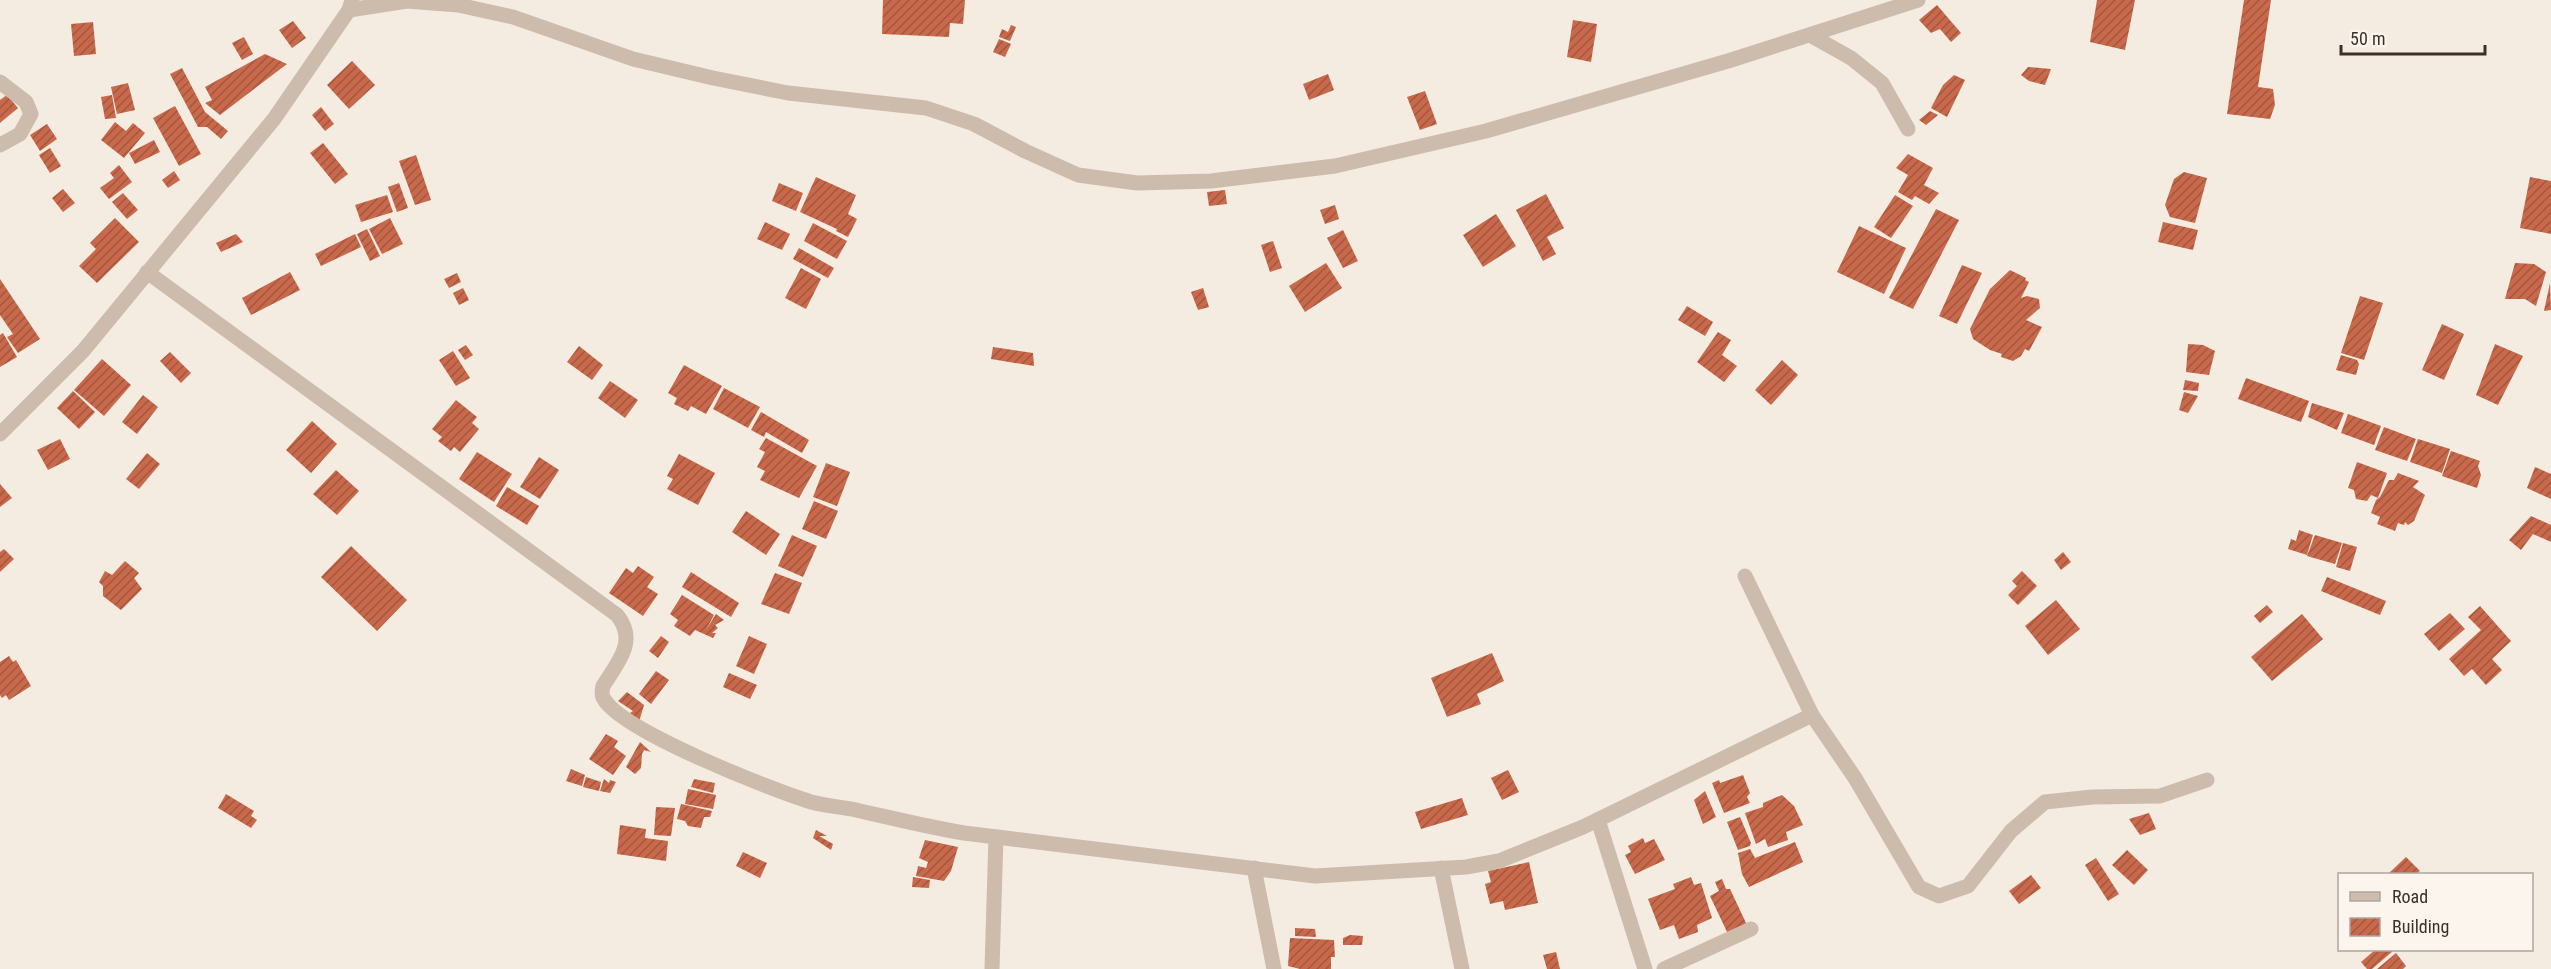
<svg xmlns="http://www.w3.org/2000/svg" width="2551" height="969" font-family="'Roboto Condensed',sans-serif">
<defs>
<pattern id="building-hatch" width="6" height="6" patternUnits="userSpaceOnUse" patternTransform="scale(1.5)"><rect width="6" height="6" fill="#c8694b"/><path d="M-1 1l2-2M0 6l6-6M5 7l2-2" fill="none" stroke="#a4573f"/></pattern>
</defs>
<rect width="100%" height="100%" fill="#f4ebe1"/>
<g fill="url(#building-hatch)">
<polygon points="883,0 965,0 963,24 950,23 949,37 882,34"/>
<polygon points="2097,0 2135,0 2125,50 2090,42"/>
<polygon points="2244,0 2271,0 2258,87 2273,89 2275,105 2270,119 2227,114"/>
<polygon points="1937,5 1961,33 1951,42 1940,29 1931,33 1919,20"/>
<polygon points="1573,20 1597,24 1591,62 1567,57"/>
<polygon points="293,21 306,38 292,48 279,30"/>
<polygon points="93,22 96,54 74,56 71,24"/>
<polygon points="1011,25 1016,27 1010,41 999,37 1002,29 1008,32"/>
<polygon points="244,37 253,54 242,60 232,43"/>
<polygon points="999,39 1011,44 1005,57 993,52"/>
<polygon points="265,54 287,64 220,115 205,103 212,100 205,87"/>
<polygon points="352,61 375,85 349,109 327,85"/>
<polygon points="2028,67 2051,69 2045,85 2029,81 2021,75"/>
<polygon points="182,68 205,112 228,131 221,139 207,127 198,127 170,74"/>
<polygon points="1328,74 1334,90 1309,100 1303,84"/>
<polygon points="1954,75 1965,80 1947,117 1931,108 1943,85"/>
<polygon points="128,83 135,110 117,114 111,87"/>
<polygon points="1425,91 1437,124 1420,130 1407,97"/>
<polygon points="7,95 18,108 0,123 0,100"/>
<polygon points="112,95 116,118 105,119 101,97"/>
<polygon points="175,106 201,154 179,166 153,118"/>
<polygon points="321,107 334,124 325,131 312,115"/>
<polygon points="1930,111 1938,115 1926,125 1919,120"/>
<polygon points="115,122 126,131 133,123 145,133 124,158 101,140"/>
<polygon points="47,124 57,139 40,151 30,135"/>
<polygon points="154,140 160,152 135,164 129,153"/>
<polygon points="323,143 348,174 335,184 310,153"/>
<polygon points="50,148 61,166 50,173 39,155"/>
<polygon points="1908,154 1933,168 1924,185 1939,193 1929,204 1915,196 1912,200 1898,192 1908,175 1896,168"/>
<polygon points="416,155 431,200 415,205 399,161"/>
<polygon points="119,165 132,182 109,199 100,188 114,178 110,173"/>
<polygon points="174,171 180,180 168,188 162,180"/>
<polygon points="2184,172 2207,178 2195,223 2170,217 2165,205 2174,179"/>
<polygon points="816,177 856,195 848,214 857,219 848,237 836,231 837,229 800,212"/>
<polygon points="2530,177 2551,181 2551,234 2520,228"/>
<polygon points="399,183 408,208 397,212 388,187"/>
<polygon points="779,183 803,193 796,211 772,201"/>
<polygon points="63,189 75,203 63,212 52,198"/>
<polygon points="1225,190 1227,204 1209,206 1207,192"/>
<polygon points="123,193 138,210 127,219 112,202"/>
<polygon points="1546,194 1564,228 1547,237 1556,254 1543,261 1516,210"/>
<polygon points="387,195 393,212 361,222 355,205"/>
<polygon points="1895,195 1913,206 1891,238 1874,227"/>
<polygon points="1335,205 1339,219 1325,224 1320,210"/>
<polygon points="1936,209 1959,220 1913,309 1889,298"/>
<polygon points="1496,214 1516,246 1483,267 1463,235"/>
<polygon points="115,218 139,242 97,283 79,266 96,249 90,243"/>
<polygon points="390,218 403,244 382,254 369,229"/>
<polygon points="765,222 790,234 782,250 757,239"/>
<polygon points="2163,222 2198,230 2193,250 2158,242"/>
<polygon points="813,223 847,241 837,259 804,241"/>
<polygon points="1859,226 1906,248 1884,294 1837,272"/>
<polygon points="367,229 380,256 370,261 357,234"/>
<polygon points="1343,230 1358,261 1343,268 1327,238"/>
<polygon points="236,234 243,242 221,252 216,243"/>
<polygon points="355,234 361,247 321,266 315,254"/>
<polygon points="1273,241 1282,268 1270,272 1261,245"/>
<polygon points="799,248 834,268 828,278 793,259"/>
<polygon points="1326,263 1342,288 1305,312 1289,286"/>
<polygon points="2515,263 2534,264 2546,272 2536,306 2525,299 2505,299"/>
<polygon points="1962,265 1982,273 1957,324 1939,316"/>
<polygon points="801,268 821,279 806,309 785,298"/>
<polygon points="2010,270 2026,278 2025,280 2029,282 2021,298 2027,296 2039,299 2040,308 2026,320 2042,327 2029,351 2025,349 2021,356 2013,361 2001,357 2002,354 1990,350 1973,339 1970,329 1990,289"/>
<polygon points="290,272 300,290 251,315 242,298"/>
<polygon points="457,273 461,282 449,288 444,279"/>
<polygon points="0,279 40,339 18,353 7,337 13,334 0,315"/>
<polygon points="2550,283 2551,310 2544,311"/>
<polygon points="463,288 469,300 459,305 453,293"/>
<polygon points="1203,288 1209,307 1198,310 1191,292"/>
<polygon points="2360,296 2383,303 2364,360 2341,353"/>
<polygon points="1687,306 1713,322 1705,336 1678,320"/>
<polygon points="2442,324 2464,334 2444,380 2422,370"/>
<polygon points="1718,332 1731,340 1722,355 1737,366 1724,382 1697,362"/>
<polygon points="3,333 17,357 0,367 0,335"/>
<polygon points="2188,344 2203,345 2215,351 2209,375 2186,372"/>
<polygon points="2495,344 2523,356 2498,405 2476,395"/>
<polygon points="466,345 473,355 465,360 458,350"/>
<polygon points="579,346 603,365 592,380 567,362"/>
<polygon points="993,347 1033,353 1034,366 991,359"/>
<polygon points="453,351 470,378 456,386 439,360"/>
<polygon points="170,352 191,373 181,383 160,361"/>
<polygon points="2341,355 2357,360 2359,364 2356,375 2336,370"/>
<polygon points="102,359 131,385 104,416 74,390"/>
<polygon points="1782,360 1798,375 1771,405 1755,390"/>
<polygon points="684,365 722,386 706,414 691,406 688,411 674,404 677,398 668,393"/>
<polygon points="2246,378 2309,401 2301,422 2238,399"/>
<polygon points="2185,380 2199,383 2198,391 2183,390"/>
<polygon points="610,381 638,400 625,418 598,398"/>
<polygon points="724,388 760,407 748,428 713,409"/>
<polygon points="73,391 95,412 79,429 57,408"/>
<polygon points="2184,392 2198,396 2188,413 2179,410"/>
<polygon points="143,395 158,407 137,434 122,422"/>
<polygon points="456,400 477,417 472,423 479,429 460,452 454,447 451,451 438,441 442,437 432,429"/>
<polygon points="2312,403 2344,413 2337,430 2308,417"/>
<polygon points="761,412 809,440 802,453 766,432 764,437 751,430"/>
<polygon points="2348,414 2381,426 2374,445 2341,433"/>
<polygon points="312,421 337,444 311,473 286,450"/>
<polygon points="2384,427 2416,439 2407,461 2375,450"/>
<polygon points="766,438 817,466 799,498 760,480 765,471 757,467 765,452 759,449"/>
<polygon points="60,439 70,459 48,470 37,450"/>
<polygon points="2418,439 2450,449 2442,473 2410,462"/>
<polygon points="2451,451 2480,461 2478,466 2481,475 2477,488 2442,476"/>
<polygon points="477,452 512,474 494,502 459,479"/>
<polygon points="147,453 160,464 139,489 126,479"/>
<polygon points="679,454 715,473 698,505 667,489 673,479 667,476"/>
<polygon points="539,457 559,470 540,499 520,487"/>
<polygon points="2357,462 2387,473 2378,498 2371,495 2367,501 2356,499 2354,490 2348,488"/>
<polygon points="826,463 850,472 837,506 813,497"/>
<polygon points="2535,467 2551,474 2551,499 2527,488"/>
<polygon points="336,470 359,491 337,515 313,494"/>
<polygon points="2398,473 2419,481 2413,487 2425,495 2414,521 2408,525 2405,522 2404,525 2398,523 2395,531 2377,524 2380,517 2371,513 2376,500 2380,497 2389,480 2394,480"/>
<polygon points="0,484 12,498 0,507"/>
<polygon points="507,487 539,506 527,525 496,506"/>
<polygon points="814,501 838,511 826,539 802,529"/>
<polygon points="746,511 780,534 766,555 732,532"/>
<polygon points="2531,516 2551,525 2551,542 2533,534 2521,550 2509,540"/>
<polygon points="2299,530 2313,535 2307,555 2288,549 2291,539 2296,541"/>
<polygon points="792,535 817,546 803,577 778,566"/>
<polygon points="2315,535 2342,543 2335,564 2307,556"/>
<polygon points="2343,543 2357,547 2350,571 2336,567"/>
<polygon points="351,546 407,600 377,631 321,577"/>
<polygon points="4,549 14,559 0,572 0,552"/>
<polygon points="2063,552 2071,562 2061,570 2054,560"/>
<polygon points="125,561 139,573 134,578 142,589 121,610 103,596 103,586 99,582 105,571 112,575"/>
<polygon points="638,566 654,577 647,587 658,594 643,616 609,593 626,568 633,573"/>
<polygon points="2022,571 2037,586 2018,605 2008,595 2017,586 2012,581"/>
<polygon points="691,572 739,603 731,617 682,587"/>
<polygon points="775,573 802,583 789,614 761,604"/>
<polygon points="2327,577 2386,601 2380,615 2321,591"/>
<polygon points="682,595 714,615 706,630 716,614 724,620 715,625 718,628 712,633 716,633 713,638 695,630 690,636 674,626 678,620 670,614"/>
<polygon points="2056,600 2080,629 2048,655 2025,626"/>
<polygon points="2267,605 2273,612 2260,623 2254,616"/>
<polygon points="2480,606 2511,641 2492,659 2502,670 2486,685 2472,669 2464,676 2449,659 2481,630 2468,617"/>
<polygon points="2450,613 2465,629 2439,651 2424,634"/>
<polygon points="2302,614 2323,639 2272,681 2251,657"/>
<polygon points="661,636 669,642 658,658 649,651"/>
<polygon points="749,636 767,644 754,674 736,666"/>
<polygon points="1492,653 1504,681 1477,694 1481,704 1447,717 1431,678"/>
<polygon points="9,656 13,662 16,660 31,686 9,700 6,695 2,698 0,695 0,662"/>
<polygon points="656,671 669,680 651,704 639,694"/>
<polygon points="729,673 757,685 750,699 723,687"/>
<polygon points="627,692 644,705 639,722 630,713 633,711 618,701"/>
<polygon points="606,734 618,741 614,747 626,756 613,775 589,759"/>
<polygon points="640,742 651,752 644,750 642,754 641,768 635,774 626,767"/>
<polygon points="571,769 585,775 582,786 566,781"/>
<polygon points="1508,770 1519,792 1502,800 1491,778"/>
<polygon points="1743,775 1750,793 1747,797 1750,803 1724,813 1712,783 1719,780 1720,783"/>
<polygon points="586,777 601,782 599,791 583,787"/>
<polygon points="604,779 609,783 610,780 616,782 610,793 600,791"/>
<polygon points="694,779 715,783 713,793 691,787"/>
<polygon points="688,789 716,795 713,809 685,804"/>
<polygon points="1705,791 1716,817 1703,824 1694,800"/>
<polygon points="226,794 254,811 251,816 257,820 251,828 218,808"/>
<polygon points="1782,795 1794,806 1803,825 1786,832 1788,840 1768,847 1765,839 1756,844 1745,813 1763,807 1763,803"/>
<polygon points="1462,798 1468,815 1421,829 1415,812"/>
<polygon points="681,804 712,811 710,817 704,817 701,828 688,826 685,821 677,819"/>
<polygon points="656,807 675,808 671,836 654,835"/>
<polygon points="2149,813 2156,829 2140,835 2129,819"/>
<polygon points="1740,817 1751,843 1750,846 1738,850 1727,822"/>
<polygon points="620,825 646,829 645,838 668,841 666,861 617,854"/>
<polygon points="816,830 827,836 819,836 833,844 831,850 813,838"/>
<polygon points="1643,838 1645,843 1654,839 1665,860 1635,874 1625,855 1631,852 1628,846"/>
<polygon points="925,840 958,847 951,871 944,881 916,876 918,866 926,868 928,862 919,858"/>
<polygon points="1795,842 1803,862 1749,887 1742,874 1738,853 1750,849 1755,858"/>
<polygon points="2127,850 2148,870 2134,885 2112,865"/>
<polygon points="743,852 767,863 760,878 736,866"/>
<polygon points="2406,857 2420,871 2416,874 2388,874"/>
<polygon points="2096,858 2119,894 2108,901 2085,865"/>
<polygon points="1529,862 1538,903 1505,910 1503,901 1490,904 1485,884 1491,882 1488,871"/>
<polygon points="2031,875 2041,888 2019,904 2009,891"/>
<polygon points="913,877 930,880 929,888 912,887"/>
<polygon points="1691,877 1694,885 1701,883 1712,918 1697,925 1698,932 1679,939 1674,925 1660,930 1648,899 1675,889 1673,884"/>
<polygon points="1722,879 1726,889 1730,889 1747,925 1728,934 1710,896 1719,891 1715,882"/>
<polygon points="1295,928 1315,929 1316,937 1295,936"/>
<polygon points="1350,935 1363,936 1362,945 1343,945 1343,938"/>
<polygon points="1290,938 1334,940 1335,957 1331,957 1331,969 1300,969 1288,966"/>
<polygon points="2375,950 2393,951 2372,969 2367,969 2361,962"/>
<polygon points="1556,952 1560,969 1547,969 1543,955"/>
<polygon points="2396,953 2406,966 2403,969 2377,969"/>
</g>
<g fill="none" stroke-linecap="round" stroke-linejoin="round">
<g stroke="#cdbbac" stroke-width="15">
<polyline points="349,10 407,1 458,5 513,17 633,59 713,78 788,93 926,108 974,124 1025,151 1078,175 1137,183 1211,181 1335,166 1486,131 1728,61 1918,0"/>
<polyline points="1810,35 1851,58 1882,83 1908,129"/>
<polyline points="0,82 26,102 31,114 20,134 0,145"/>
<path d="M147,272L617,615C638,641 618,662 603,686C602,690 601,695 604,699C622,731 772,790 811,802C826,806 842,807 856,810C892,818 927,827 964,833L1315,876L1466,867L1499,861L1583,827L1812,715"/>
<polyline points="1745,576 1812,715 1855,778 1919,887 1939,896 1968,886 2011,831 2045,802 2092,797 2160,796 2207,780"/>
<polyline points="1598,820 1645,969"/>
<polyline points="1254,868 1274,969"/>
<polyline points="1441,868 1462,969"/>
<polyline points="992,969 996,837"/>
<polyline points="1664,969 1751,929"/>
</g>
<polyline stroke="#cdbbac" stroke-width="15" points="0,434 83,351 274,119 349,10 352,0"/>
</g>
<rect x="2338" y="873" width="195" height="78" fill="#fbf5ee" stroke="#aea6a0" stroke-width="1.5"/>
<rect x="2350" y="892" width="30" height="9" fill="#cdbbac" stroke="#aea6a0" stroke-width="1.5"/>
<text x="2392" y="903" font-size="18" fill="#3b302b">Road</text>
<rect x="2350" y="918" width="30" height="18" fill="url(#building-hatch)" stroke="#aea6a0" stroke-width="1.5"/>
<text x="2392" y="933" font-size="18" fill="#3b302b">Building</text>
<path d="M2341 45v9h144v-9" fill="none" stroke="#3b302b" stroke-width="3"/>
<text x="2350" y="45" font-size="18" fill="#3b302b" stroke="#fbf5ee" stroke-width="4.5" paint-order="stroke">50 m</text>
</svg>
